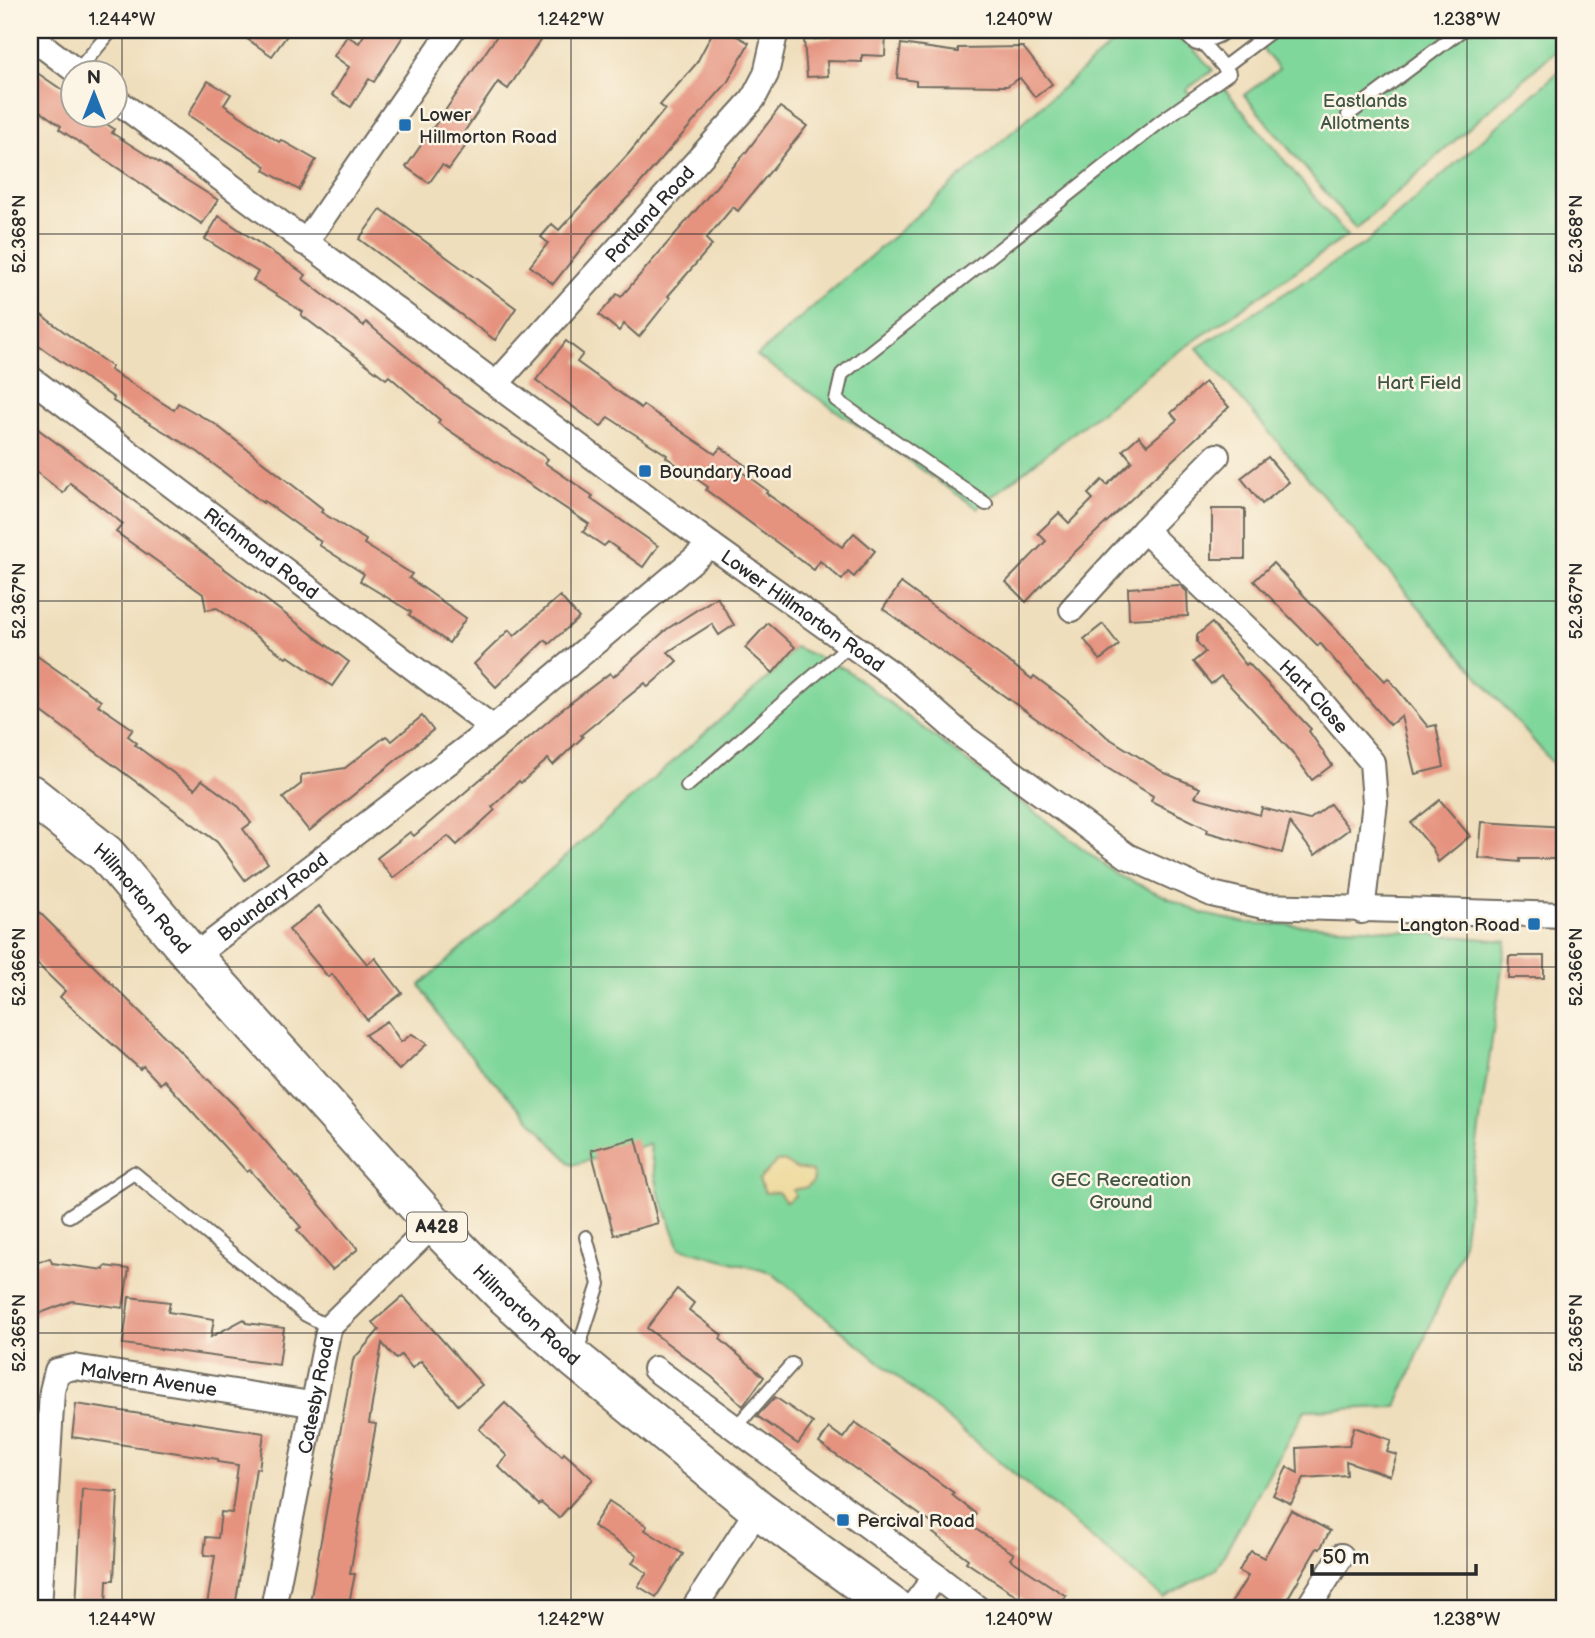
<svg xmlns="http://www.w3.org/2000/svg" width="1595" height="1638" font-family="'Balsamiq Sans',sans-serif">
<rect width="100%" height="100%" fill="#fcf5e5"/>
<filter id="ink" filterUnits="userSpaceOnUse"><feTurbulence type="fractalNoise" baseFrequency=".0143" numOctaves="2"/><feDisplacementMap in="SourceGraphic" scale="14" xChannelSelector="R" yChannelSelector="G"/><feConvolveMatrix kernelMatrix="1 2 1 2 8 2 1 2 1" color-interpolation-filters="sRGB"/></filter>
<filter id="wash" filterUnits="userSpaceOnUse"><feTurbulence type="fractalNoise" baseFrequency=".00686" numOctaves="4" result="noise"/><feDisplacementMap in="SourceGraphic" scale="28" xChannelSelector="R" yChannelSelector="G"/><feGaussianBlur stdDeviation="1.57" result="paint"/><feColorMatrix in="noise" values="0 0 0 0 0 0 0 0 0 0 0 0 0 0 0 0 0 1.4 0 .05"/><feComposite in="paint" operator="in"/></filter>
<g filter="url(#wash)">
<rect width="100%" height="100%" fill="#efdebc"/>
<g fill="#80d79b" stroke="#568163" stroke-width="2">
<polygon points="1128,30 1175,30 1213,70 1186,90 1197,103 1223,87 1347,236 1168,359 977,508 757,356"/>
<polygon points="1284,30 1565,30 1565,42 1356,229 1244,95 1279,69 1261,47"/>
<polygon points="1565,66 1565,774 1562,774 1197,348 1367,242"/>
<polygon points="795,647 845,669 1118,875 1203,914 1247,923 1364,928 1506,941 1462,1249 1396,1407 1305,1410 1216,1569 1164,1598 772,1273 680,1248 659,1193 649,1144 572,1165 453,1037 420,985 773,673"/>
</g>
<polygon fill="#eeda9e" stroke="#8c8264" stroke-width="2" points="784,1161 794,1168 812,1172 814,1181 807,1187 793,1190 795,1196 786,1202 778,1192 765,1193 759,1180 776,1162"/>
<g id="blocks">
<g fill="#e5937f">
<polygon points="234,30 291,30 272,56"/>
<polygon points="367,30 407,30 374,82 369,79 351,107 332,95 349,67 334,56 347,36 359,43"/>
<polygon points="501,30 547,30 508,89 498,82 460,138 467,144 449,169 442,165 429,183 406,167"/>
<polygon points="714,30 738,30 735,35 749,43 727,83 631,194 596,230 553,284 530,266 548,243 541,237 552,224 559,230 630,152 665,109 660,105 696,64"/>
<polygon points="833,30 886,30 885,56 862,55 862,62 827,61 828,76 807,77 804,40 832,38"/>
<polygon points="901,44 958,52 958,48 1023,47 1052,84 1035,97 1020,78 1007,86 916,85 916,81 897,78"/>
<polygon points="30,68 74,98 74,116 95,116 114,129 112,133 218,200 202,224 59,129 61,126 30,104"/>
<polygon points="208,81 231,94 224,105 279,142 281,140 316,160 299,190 264,170 266,166 188,115"/>
<polygon points="780,107 807,126 738,211 733,207 706,239 712,245 668,296 670,298 639,337 624,324 619,331 599,315 617,294 621,297 746,152"/>
<polygon points="381,209 516,308 495,340 359,239"/>
<polygon points="219,216 306,275 303,279 364,326 366,322 450,392 548,459 545,463 593,496 591,499 658,546 643,567 608,542 604,546 583,532 589,524 438,423 440,420 389,376 386,379 301,315 303,312 253,280 258,272 205,239"/>
<polygon points="40,314 112,367 110,370 174,410 178,403 215,424 323,509 321,512 366,540 364,544 412,574 409,578 466,618 449,643 409,615 411,612 360,581 364,574 319,545 321,542 264,501 263,503 198,452 113,401 114,398 30,340 30,328"/>
<polygon points="566,341 583,354 577,362 641,408 643,405 715,454 721,447 746,466 742,472 768,491 766,493 842,547 854,533 875,551 854,577 848,572 842,580 820,561 814,570 706,490 708,487 666,457 667,455 608,417 601,427 536,380"/>
<polygon points="1205,382 1229,407 1059,567 1026,602 1006,582 1046,541 1038,533 1059,513 1069,523 1093,499 1088,494 1102,480 1107,485 1132,461 1123,450 1139,436 1147,445 1177,420 1171,413"/>
<polygon points="30,423 349,662 332,686 288,656 286,658 217,608 206,610 203,594 116,532 123,524 70,483 63,493 30,467"/>
<polygon points="1268,457 1289,482 1262,504 1241,478"/>
<rect x="1212" y="509" width="33" height="50"/>
<polygon points="1273,563 1385,681 1388,678 1428,727 1436,725 1444,767 1415,774 1401,716 1390,725 1320,643 1318,646 1254,581"/>
<polygon points="901,583 1032,679 1034,676 1069,702 1107,737 1165,773 1200,788 1195,797 1260,815 1262,808 1309,820 1330,804 1349,829 1315,855 1290,823 1282,853 1207,832 1208,829 1151,801 1153,796 1091,758 883,609"/>
<polygon points="1180,585 1187,592 1188,616 1129,619 1128,588"/>
<polygon points="560,596 579,618 549,644 545,640 496,687 474,664 509,630 514,636"/>
<polygon points="717,597 734,625 719,635 712,624 668,652 677,661 648,687 645,683 581,735 583,737 553,765 548,759 521,783 519,781 492,807 495,810 457,845 448,836 393,878 377,858 410,832 414,836 560,711 610,673 613,677 667,629"/>
<polygon points="768,623 795,647 773,673 745,648"/>
<polygon points="1212,623 1246,665 1248,663 1311,729 1309,731 1332,765 1312,780 1292,752 1221,676 1211,684 1193,662 1205,652 1197,642 1197,635"/>
<polygon points="1103,624 1119,645 1100,660 1084,639"/>
<polygon points="30,651 101,701 98,705 133,729 128,736 137,743 135,745 195,789 202,780 239,807 251,823 243,829 268,863 245,880 217,842 30,703"/>
<polygon points="422,716 433,730 309,831 283,798 301,784 301,775 345,768 386,736 392,741"/>
<polygon points="1440,800 1470,836 1438,862 1433,849 1411,823"/>
<polygon points="1482,822 1565,827 1565,859 1520,859 1520,862 1479,858"/>
<polygon points="30,903 237,1108 358,1249 332,1270 297,1230 301,1227 250,1170 247,1172 164,1080 160,1084 143,1066 140,1069 60,997 65,991 30,957"/>
<polygon points="319,906 367,964 375,958 402,993 367,1020 332,974 328,977 289,930"/>
<polygon points="1509,956 1544,956 1544,978 1508,978"/>
<polygon points="387,1021 401,1042 412,1034 427,1044 399,1070 365,1035"/>
<polygon points="636,1138 658,1223 614,1235 591,1150"/>
<polygon points="50,1258 52,1263 104,1270 105,1266 129,1269 123,1308 72,1301 30,1317 30,1265"/>
<polygon points="677,1289 694,1303 689,1310 722,1335 720,1339 764,1377 743,1406 712,1377 647,1328"/>
<polygon points="403,1296 482,1385 458,1405 421,1361 412,1368 401,1355 396,1359 382,1343 369,1423 376,1424 350,1574 355,1574 348,1608 309,1608 353,1360 379,1330 373,1322"/>
<polygon points="129,1297 170,1302 168,1312 214,1319 211,1337 244,1319 246,1323 284,1328 279,1365 123,1344"/>
<polygon points="775,1397 813,1423 798,1444 757,1416"/>
<polygon points="505,1403 562,1456 564,1453 593,1479 559,1518 541,1503 539,1505 498,1466 507,1456 479,1429"/>
<polygon points="76,1404 264,1433 259,1469 256,1468 235,1608 207,1605 215,1556 204,1555 206,1537 218,1538 221,1512 232,1513 238,1465 217,1462 218,1459 72,1437"/>
<polygon points="855,1422 954,1493 952,1495 976,1514 968,1524 1014,1554 1010,1559 1066,1596 1058,1608 1035,1608 966,1562 968,1559 933,1533 937,1527 819,1443 829,1428 843,1438"/>
<polygon points="1354,1427 1391,1440 1387,1452 1397,1455 1390,1476 1346,1461 1347,1475 1304,1478 1291,1504 1273,1495 1287,1467 1298,1473 1297,1448 1349,1445"/>
<polygon points="82,1489 118,1492 114,1580 107,1580 106,1608 76,1608"/>
<polygon points="609,1501 647,1526 645,1530 683,1554 656,1597 638,1586 647,1573 632,1563 637,1555 593,1526"/>
<polygon points="1291,1510 1330,1531 1320,1549 1317,1548 1282,1608 1228,1608 1248,1576 1239,1571 1246,1558 1251,1551 1264,1558"/>
</g>
</g>
</g>
<g filter="url(#ink)">
<use href="#blocks" fill-opacity="0" stroke="#706a5e" stroke-width="2"/>
<g fill="none" stroke-linecap="round" stroke-linejoin="round">
<defs>
<g id="service">
<polyline points="1224,67 1273,30"/>
<polyline points="77,71 112,30"/>
<polyline points="1348,115 1462,30"/>
<polyline points="986,504 836,400 842,374 1160,122 1229,73 1198,38"/>
<polyline points="687,786 848,646"/>
<polyline points="69,1216 134,1173 306,1315 329,1327"/>
<polyline points="577,1352 599,1284 586,1237"/>
<polyline points="734,1429 792,1364"/>
</g>
<g id="minor">
<polyline points="1189,30 1198,38 1217,30"/>
<polyline points="30,36 80,74"/>
<path id="s1" d="M116,100L711,545L892,674L964,737L1127,856L1212,894L1263,906L1565,915"/>
<polyline points="305,243 452,30"/>
<path id="s2" d="M30,378L493,728"/>
<path id="s3" d="M496,384L753,99L766,74L776,30"/>
<polyline points="1144,530 1217,456"/>
<path id="s4" d="M1072,609L1144,530L1310,689L1372,762L1375,802L1362,911"/>
<path id="s5" d="M193,957L493,728L711,545"/>
<polyline points="655,1369 936,1576"/>
<path id="s6" d="M39,1608L52,1391L57,1371L74,1367L311,1404"/>
<path id="s7" d="M273,1608L329,1327L434,1224"/>
<polyline points="694,1608 758,1509"/>
<polyline points="912,1608 936,1576 977,1608"/>
<polyline points="1308,1608 1341,1556"/>
</g>
<g id="trunk">
<path id="s8" d="M30,794L106,854L193,957L434,1224L502,1293L575,1359L758,1509L894,1608"/>
</g>
</defs>
<use href="#service" stroke="#706a5e" stroke-width="16"/>
<use href="#minor" stroke="#706a5e" stroke-width="28"/>
<use href="#trunk" stroke="#706a5e" stroke-width="42"/>
<use href="#service" stroke="#fff" stroke-width="12"/>
<use href="#minor" stroke="#fff" stroke-width="24"/>
<use href="#trunk" stroke="#fff" stroke-width="38"/>
</g>
</g>
<path fill="none" stroke="#2b2b2b" stroke-width="2" stroke-opacity="0.45" d="M122,30V1608M571,30V1608M1019,30V1608M1467,30V1608M30,234H1565M30,601H1565M30,967H1565M30,1333H1565"/>
<g fill="#1f6fb2" stroke="#fcf5e5" stroke-width="2.5">
<rect x="398" y="118" width="14" height="14" rx="3.5"/>
<rect x="638" y="464" width="14" height="14" rx="3.5"/>
<rect x="1527" y="917" width="14" height="14" rx="3.5"/>
<rect x="836" y="1513" width="14" height="14" rx="3.5"/>
</g>
<g text-anchor="middle" stroke-width="5" stroke-linejoin="round" paint-order="stroke">
<rect fill="#fcf5e5" stroke="#6a6863" stroke-width="2" x="407" y="1212.5" width="60" height="29" rx="5"/>
<g font-size="18" font-weight="bold" fill="#2b2b2b">
<text x="437" y="1233">A428</text>
</g>
<g font-size="19" fill="#405647" stroke="#fcf5e5">
<text x="1365" y="107">Eastlands<tspan x="1365" dy="22">Allotments</tspan></text>
<text x="1419" y="389">Hart Field</text>
<text x="1121" y="1186">GEC Recreation<tspan x="1121" dy="22">Ground</tspan></text>
</g>
<g font-size="19" fill="#2b2b2b" stroke="#fcf5e5" text-anchor="start">
<text x="419" y="121">Lower<tspan x="419" dy="22">Hillmorton Road</tspan></text>
<text x="659" y="478">Boundary Road</text>
<text x="1520" y="931" text-anchor="end">Langton Road</text>
<text x="857" y="1527">Percival Road</text>
</g>
<g font-size="19" fill="#2b2b2b" stroke="#fcf5e5">
<text dy="7" stroke="none"><textPath href="#s3" startOffset="229">Portland Road</textPath></text>
<text dy="7" stroke="none"><textPath href="#s2" startOffset="290">Richmond Road</textPath></text>
<text dy="7" stroke="none"><textPath href="#s1" startOffset="856">Lower Hillmorton Road</textPath></text>
<text dy="7" stroke="none"><textPath href="#s4" startOffset="345">Hart Close</textPath></text>
<text dy="7" stroke="none"><textPath href="#s5" startOffset="100">Boundary Road</textPath></text>
<text dy="7" stroke="none"><textPath href="#s8" startOffset="154">Hillmorton Road</textPath></text>
<text dy="7" stroke="none"><textPath href="#s8" startOffset="721">Hillmorton Road</textPath></text>
<text dy="7" stroke="none"><textPath href="#s6" startOffset="331">Malvern Avenue</textPath></text>
<text dy="7" stroke="none"><textPath href="#s7" startOffset="217">Catesby Road</textPath></text>
</g>
</g>
<rect width="1595" height="1638" fill="none" stroke="#fcf5e5" stroke-width="77"/>
<g transform="translate(94 94)"><circle r="33" fill="#fcf5e5" stroke="#a8a49b" stroke-width="2"/>
<path d="M0-5L12 26L0 18L-12 26Z" fill="#1f6fb2"/>
<text y="-10" font-size="19" font-weight="bold" text-anchor="middle" fill="#2b2b2b">N</text>
</g>
<path d="M1312 1564v10h164v-10" fill="none" stroke="#2b2b2b" stroke-width="3.5"/>
<text x="1322" y="1564" font-size="21" fill="#2b2b2b" stroke="#fcf5e5" stroke-width="5" paint-order="stroke">50 m</text>
<rect x="38" y="38" width="1518" height="1562" fill="none" stroke="#2b2b2b" stroke-width="2.5"/>
<g font-size="18" text-anchor="middle" fill="#2b2b2b">
<text x="122" y="25">1.244°W</text>
<text x="571" y="25">1.242°W</text>
<text x="1019" y="25">1.240°W</text>
<text x="1467" y="25">1.238°W</text>
<text transform="translate(19 234) rotate(-90)" y="6">52.368°N</text>
<text transform="translate(1576 234) rotate(-90)" y="6">52.368°N</text>
<text transform="translate(19 601) rotate(-90)" y="6">52.367°N</text>
<text transform="translate(1576 601) rotate(-90)" y="6">52.367°N</text>
<text transform="translate(19 967) rotate(-90)" y="6">52.366°N</text>
<text transform="translate(1576 967) rotate(-90)" y="6">52.366°N</text>
<text transform="translate(19 1333) rotate(-90)" y="6">52.365°N</text>
<text transform="translate(1576 1333) rotate(-90)" y="6">52.365°N</text>
<text x="122" y="1625">1.244°W</text>
<text x="571" y="1625">1.242°W</text>
<text x="1019" y="1625">1.240°W</text>
<text x="1467" y="1625">1.238°W</text>
</g>
</svg>
